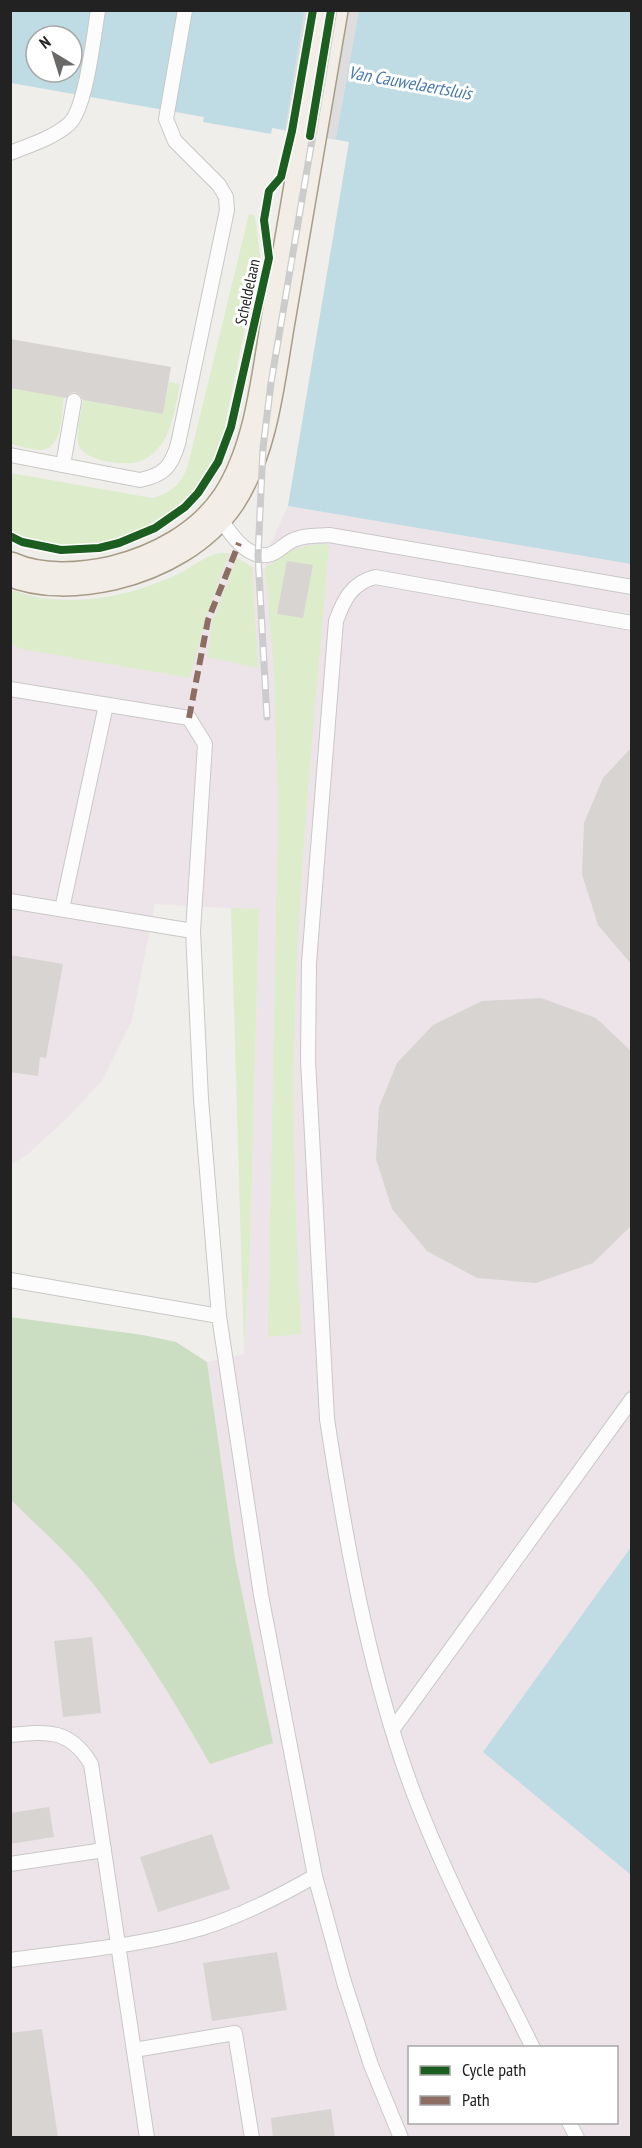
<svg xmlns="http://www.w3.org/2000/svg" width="642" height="2148" font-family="'PT Sans Narrow',sans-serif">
<rect width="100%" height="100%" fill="#f0eeeb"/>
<path fill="#ede4e9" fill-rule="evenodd" d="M288,506L631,564V1547L484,1752L631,1875V2137H11L10,1444L237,1755L246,1752L231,1531L207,1362L244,1354L250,1253L259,910L155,904L132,1020L102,1081L68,1117L27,1155L11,1165V590L40,598L73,600L105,598L145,589L178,575L209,556L220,553H229L252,567L265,568L269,547ZM410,2048H616V2122H410Z"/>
<g fill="#ddeccb">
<path d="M249,214L255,216L260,255L223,435C218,449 212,464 203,477C169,526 105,554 46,543C34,541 22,536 11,532V473L152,498C173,493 184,481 189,461Z"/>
<path d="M169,382L180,384C176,402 173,426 163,442C157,450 149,459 138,462C125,466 85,461 79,446C75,434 81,413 83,400L163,414Z"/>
<path d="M10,388L64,397C61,414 64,450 39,450C30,449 20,446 11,444Z"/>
<path d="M321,544L329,545C315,714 297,883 294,1052C292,1146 297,1240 301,1334L268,1337L278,814L274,672L265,568C285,554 296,546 321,544Z"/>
<path d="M220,553H229L206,617L190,678L21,649L11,644V590C64,610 124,598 174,576C190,569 202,557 220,553Z"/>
<polygon points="237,558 252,567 258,668 207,657 212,622"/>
<polygon points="231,908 259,909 250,1253 244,1351"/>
</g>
<path fill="#cbdec1" d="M10,1317L143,1335L176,1342L207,1362L235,1559L273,1743L210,1764C176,1704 140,1645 98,1590C73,1557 40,1529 11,1500Z"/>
<g fill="#bfdbe3" fill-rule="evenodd">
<path d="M10,11H631V564L288,506L349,142L272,128L271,134L203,122L204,117L11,83ZM36,36H72V72H36Z"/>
<polygon points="631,1547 631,1875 483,1752"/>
</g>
<polygon fill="#dedddd" points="304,11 359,11 336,139 285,130"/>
<g fill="#d7d4d2">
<polygon points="10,339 171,367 163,414 83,400 80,395 75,392 70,393 66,398 10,388"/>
<polygon points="287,561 313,565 303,618 277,614"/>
<polygon points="632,747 632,965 598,925 582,874 584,823 603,778"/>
<polygon points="10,955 63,964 46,1058 40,1057 38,1076 10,1072"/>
<polygon points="541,998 596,1018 632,1052 632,1225 593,1263 536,1283 477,1278 427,1251 392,1209 376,1159 379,1107 397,1063 433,1025 482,1001"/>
<polygon points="92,1637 101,1713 63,1717 54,1641"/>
<polygon points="49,1807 54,1837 10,1844 10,1813"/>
<polygon points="212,1834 230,1889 158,1912 140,1857"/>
<polygon points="277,1952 287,2010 212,2021 203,1963"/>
<polygon points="42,2029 58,2138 10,2138 10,2033"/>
<polygon points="331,2109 335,2138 273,2138 271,2118"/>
</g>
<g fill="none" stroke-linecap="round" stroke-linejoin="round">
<defs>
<g id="lane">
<path d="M10,153C30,145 53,138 69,124C86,109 94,34 98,10"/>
<path d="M10,455L140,480C164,475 171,467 178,444L227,210L226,197L219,185L175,141L166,119L185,10"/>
<polyline points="63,465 74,401"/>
<path d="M217,514C228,530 247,562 271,554C280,551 286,542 296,539C306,535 318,536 329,535L632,587"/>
<polyline points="10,689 189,718 205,744 193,931 201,1099 219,1316 261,1595 315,1876 344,1982 371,2065 401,2138"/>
<polyline points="10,901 193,931"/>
<polyline points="62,909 106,705"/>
<polyline points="10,1280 219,1316"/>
<polyline points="393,1729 632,1399"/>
<path d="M10,1735C48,1731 70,1729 91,1764L147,2138"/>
<polyline points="10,1864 104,1850"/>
<path d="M10,1960C74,1951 140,1946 202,1928C241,1916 280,1896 315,1876"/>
<path d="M533,2048C495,1971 455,1896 423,1817C373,1695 347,1550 327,1419L308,1060L309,963L336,621C344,599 352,583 375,577L632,623"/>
<polyline points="134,2050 235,2033 252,2138"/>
<polyline points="569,2122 577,2138"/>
</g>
<path id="primary" d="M10,569C41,583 82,580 113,573C158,562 203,538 229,499C263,446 268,376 279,315C297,214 314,112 331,10"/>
</defs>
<use href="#lane" stroke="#c9c8c7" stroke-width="16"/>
<use href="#primary" stroke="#a79c86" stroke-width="36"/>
<use href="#lane" stroke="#fdfcfc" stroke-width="14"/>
<use href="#primary" stroke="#f3ede7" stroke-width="33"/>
<defs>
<polyline id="rail" points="267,717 258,556 263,448 271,383 334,10"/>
</defs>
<use href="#rail" stroke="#ccc" stroke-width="7"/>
<use href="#rail" stroke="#fff" stroke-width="4.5" stroke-dasharray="14" stroke-linecap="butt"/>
<polyline stroke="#8d6e63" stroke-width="6" stroke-dasharray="12 6" stroke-linecap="butt" points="189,718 208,620 239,543"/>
<defs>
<g id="cycleway">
<polyline points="310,136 331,10"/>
<polyline points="10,536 22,542 61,550 99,548 119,543 155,528 185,507 198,493 218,462 231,427 269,258 264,220 269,191 281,177 292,131 313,10"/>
</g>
</defs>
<use href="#cycleway" stroke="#fff" stroke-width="11"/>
<use href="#cycleway" stroke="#1b5e20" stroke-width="8"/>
</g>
<g text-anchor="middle" stroke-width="6" stroke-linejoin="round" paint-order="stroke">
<g font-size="16" fill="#222" stroke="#fff">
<text transform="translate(247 292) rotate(-78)" y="6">Scheldelaan</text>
</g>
<g font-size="18" font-style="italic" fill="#4a7aab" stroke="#fff">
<text transform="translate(410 83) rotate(10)" y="6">Van Cauwelaertsluis</text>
</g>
</g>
<rect width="642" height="2148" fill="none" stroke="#222222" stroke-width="24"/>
<rect x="408" y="2046" width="210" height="78" fill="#ffffff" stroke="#a7a7a7" stroke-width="1.5"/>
<rect x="420" y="2066" width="30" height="9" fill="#1b5e20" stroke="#a7a7a7" stroke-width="1.5"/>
<text x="462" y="2076" font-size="18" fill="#222222">Cycle path</text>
<rect x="420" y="2096" width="30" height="9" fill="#8d6e63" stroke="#a7a7a7" stroke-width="1.5"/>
<text x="462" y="2106" font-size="18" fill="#222222">Path</text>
<g transform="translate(54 54) rotate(322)"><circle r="28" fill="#ffffff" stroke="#a7a7a7" stroke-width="1.5"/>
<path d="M0-4.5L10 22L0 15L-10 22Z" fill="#6a6968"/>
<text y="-9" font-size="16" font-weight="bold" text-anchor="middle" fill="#222222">N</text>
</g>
</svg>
